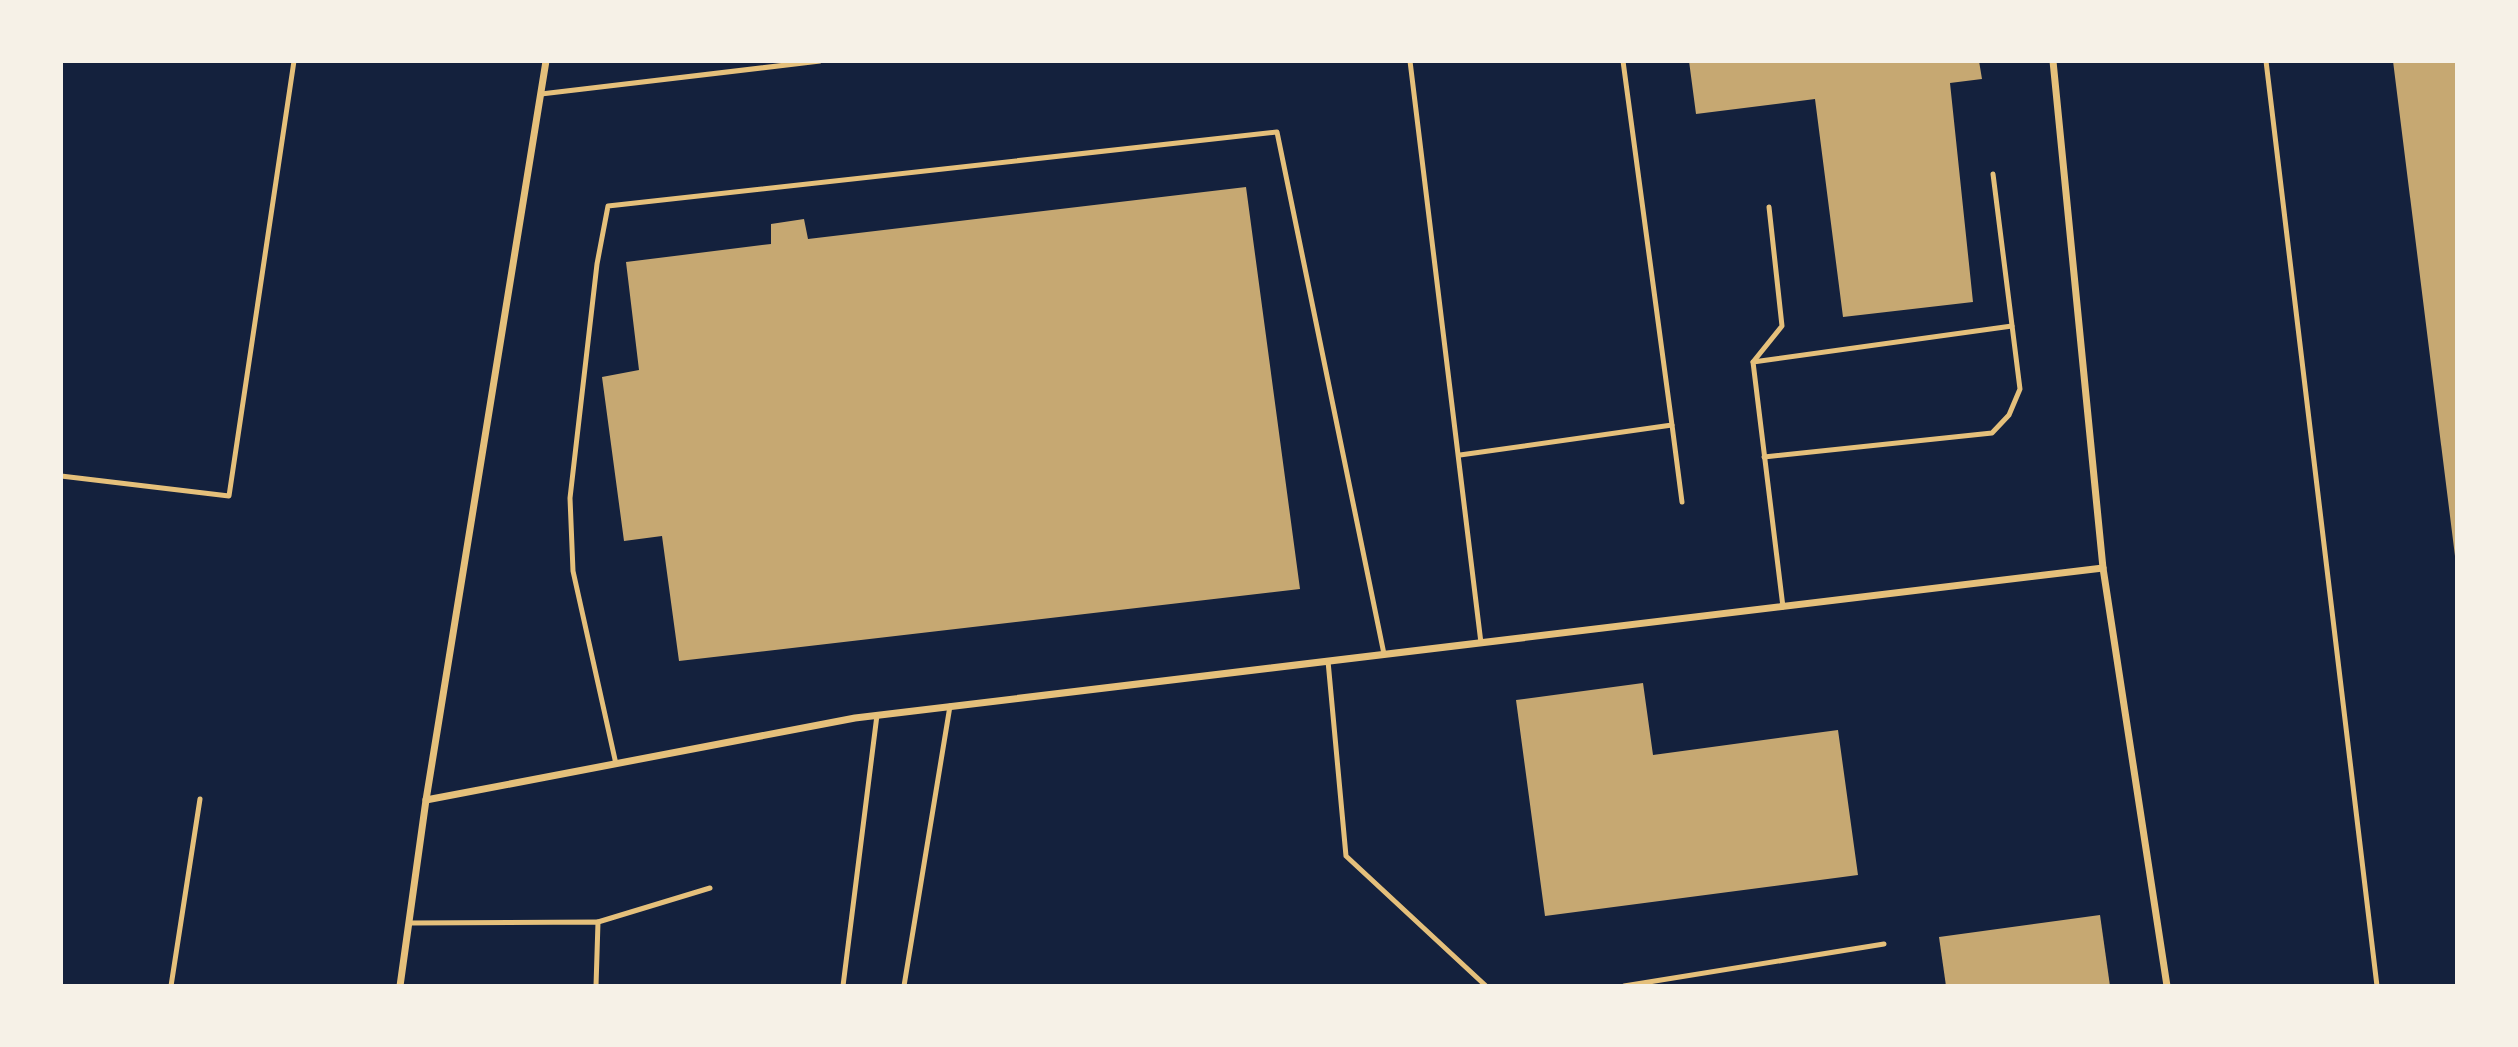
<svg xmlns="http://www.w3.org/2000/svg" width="2518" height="1047" font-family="'Golos Text',sans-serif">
<rect width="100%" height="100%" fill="#14213d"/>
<g fill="#c6a872">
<polygon points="1689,61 1979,61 1982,79 1950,83 1973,302 1843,317 1815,99 1696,114"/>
<polygon points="2393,61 2457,61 2457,556 2455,556"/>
<polygon points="1246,187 1300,589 679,661 662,536 624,541 602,377 639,370 626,262 771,244 771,224 804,219 808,239"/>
<polygon points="1643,683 1653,755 1838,730 1858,875 1545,916 1516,700"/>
<polygon points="2100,915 2110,986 1946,986 1939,937"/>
</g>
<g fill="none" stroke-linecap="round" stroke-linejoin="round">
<g stroke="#e5c07b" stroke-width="5">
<polyline points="1410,61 1481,643"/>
<polyline points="2266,61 2377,986"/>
<polyline points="541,94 820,61"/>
<polyline points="1769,207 1782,326 1753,362 1783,607"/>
<polyline points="1753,362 2012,326"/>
<polyline points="1672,425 1682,502"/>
<polyline points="1460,455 1672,425 1623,61"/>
<polyline points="1764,457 1992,433 2009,415 2020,389 1993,174"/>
<polyline points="61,476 229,496 294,61"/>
<polyline points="1328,661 1346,856 1486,986"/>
<polyline points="616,764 573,571 570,498 597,264 608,206 1277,132 1384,654"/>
<polyline points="598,922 710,888"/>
<polyline points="410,923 598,922 596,986"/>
<polyline points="171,986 200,799"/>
<polyline points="843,986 877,715"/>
<polyline points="904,986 950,706"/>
<polyline points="1624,986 1884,944"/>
</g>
<g stroke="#e5c07b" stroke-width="7">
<polyline points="2053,61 2103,568 2167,986"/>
<polyline points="426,800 855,718 2103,568"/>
<polyline points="400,986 426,800 546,61"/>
</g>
</g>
<rect width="2518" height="1047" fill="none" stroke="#f6f1e7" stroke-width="126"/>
</svg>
